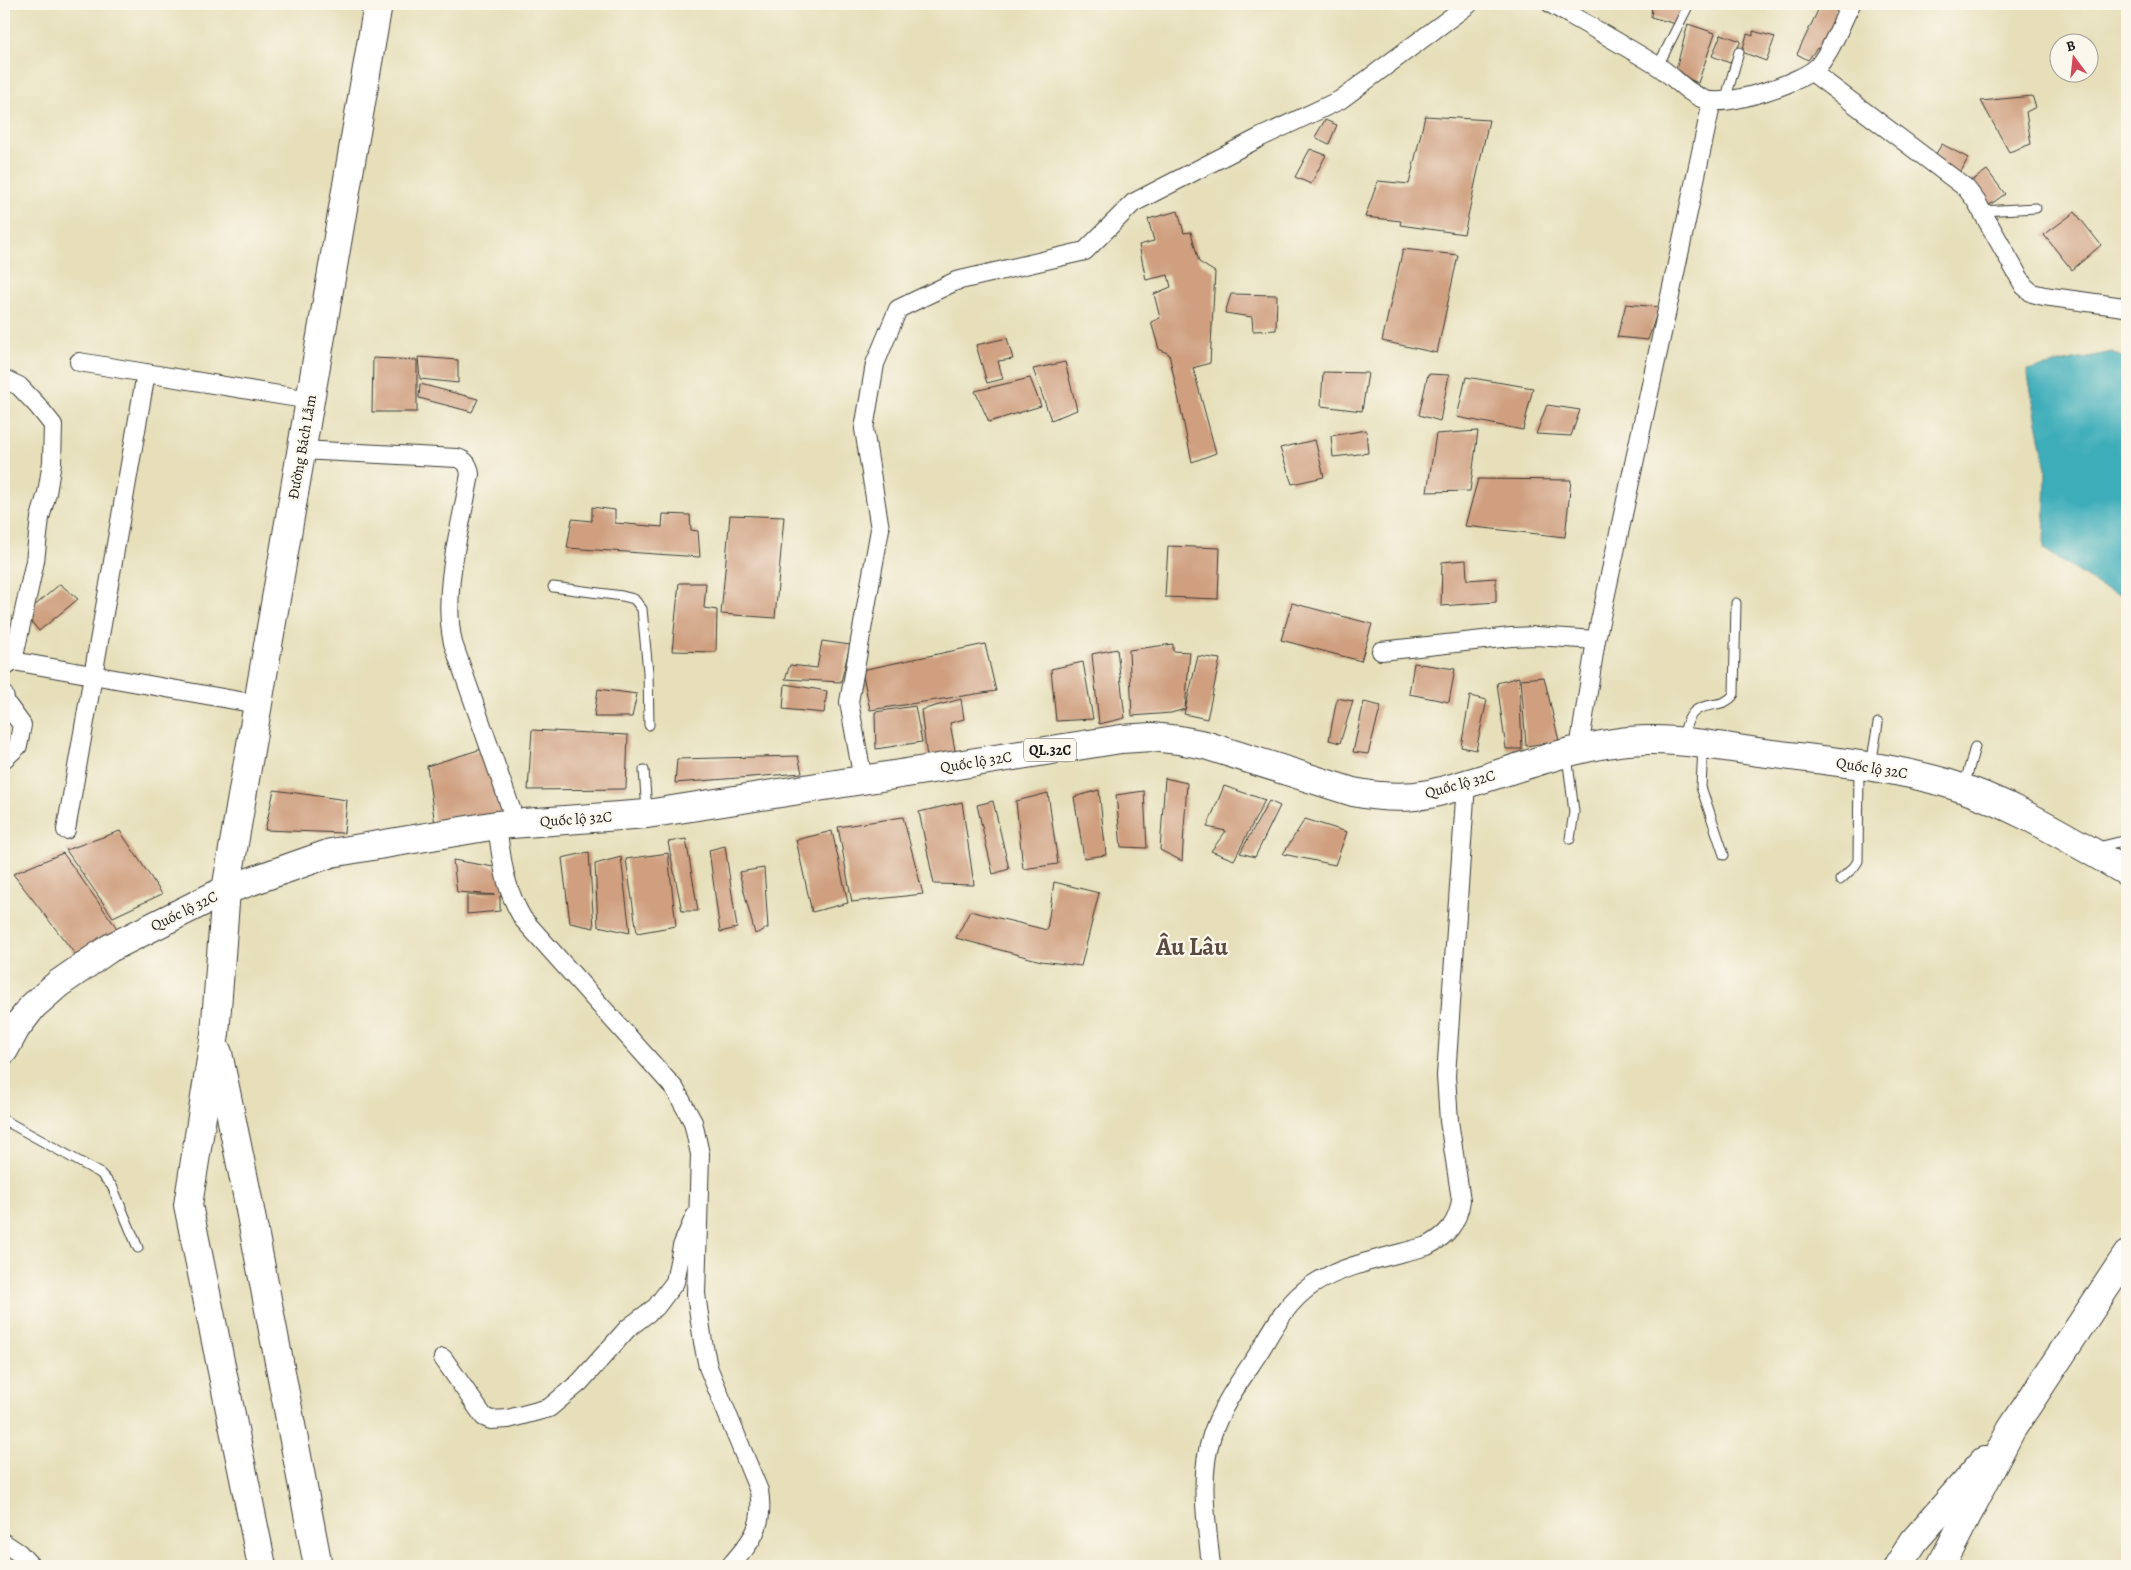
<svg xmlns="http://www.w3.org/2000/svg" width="2131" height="1570" font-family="Alegreya,serif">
<rect width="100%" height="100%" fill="#fbf7ec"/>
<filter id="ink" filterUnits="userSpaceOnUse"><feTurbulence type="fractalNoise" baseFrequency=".02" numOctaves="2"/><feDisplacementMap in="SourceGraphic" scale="10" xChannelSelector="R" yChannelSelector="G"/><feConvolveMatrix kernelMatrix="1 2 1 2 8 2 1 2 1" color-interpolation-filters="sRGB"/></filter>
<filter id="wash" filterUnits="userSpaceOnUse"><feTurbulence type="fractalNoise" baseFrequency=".0096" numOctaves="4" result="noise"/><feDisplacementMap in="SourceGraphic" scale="20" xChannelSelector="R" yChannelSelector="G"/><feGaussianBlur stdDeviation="1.12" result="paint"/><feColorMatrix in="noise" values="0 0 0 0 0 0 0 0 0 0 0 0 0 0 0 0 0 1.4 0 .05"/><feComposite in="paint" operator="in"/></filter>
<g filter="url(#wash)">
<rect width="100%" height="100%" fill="#e6dfba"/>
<polygon fill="#3dadb9" stroke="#2c646a" points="2112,352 2127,360 2127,596 2104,589 2044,549 2046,469 2027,370"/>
<g id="blocks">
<g fill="#cf9f7f">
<polygon points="1652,4 1685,4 1676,24 1651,17"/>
<polygon points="1821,4 1837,4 1835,10 1843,15 1824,53 1817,48 1808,60 1797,54"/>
<polygon points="1688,24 1715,33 1698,83 1675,73"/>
<polygon points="1753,31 1775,37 1766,61 1742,52 1747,34 1753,36"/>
<polygon points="1721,34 1741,41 1730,63 1712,56"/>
<polygon points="2032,96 2036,107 2026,112 2031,144 2009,152 1981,101"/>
<polygon points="1425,116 1489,120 1464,234 1400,225 1401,221 1365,217 1378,181 1409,184"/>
<polygon points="1325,120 1337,125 1329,144 1315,137"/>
<polygon points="1942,144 1968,158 1958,178 1932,160"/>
<polygon points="1310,149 1326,155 1311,184 1295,177"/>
<polygon points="1987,170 2005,194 1984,209 1966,185"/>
<polygon points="1178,211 1184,233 1191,232 1199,262 1215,272 1210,363 1193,368 1216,453 1192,462 1169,354 1159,349 1151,322 1160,318 1154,294 1171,287 1168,275 1146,280 1139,245 1154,241 1148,219"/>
<polygon points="2075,212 2101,245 2072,270 2044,235"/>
<polygon points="1403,249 1458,255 1437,353 1382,341"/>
<polygon points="1231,294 1277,295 1276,330 1253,331 1252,317 1225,313"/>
<polygon points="1626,304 1659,307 1648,340 1617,337"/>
<polygon points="1007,338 1013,359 998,361 1003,379 987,383 976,345"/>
<polygon points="418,357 458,360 458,383 420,379"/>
<polygon points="373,358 417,360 417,412 372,412"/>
<polygon points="1065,362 1077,410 1051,420 1033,369"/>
<polygon points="1323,372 1368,373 1362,411 1321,406"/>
<polygon points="1428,374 1449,375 1440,421 1419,415"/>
<polygon points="1466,377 1533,388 1523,430 1457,417"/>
<polygon points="1030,378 1041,406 989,422 975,391"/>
<polygon points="420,384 478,399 472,412 419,398"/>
<polygon points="1547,405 1580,410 1571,436 1536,434"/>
<polygon points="1366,430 1368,453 1333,457 1331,436"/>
<polygon points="1478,431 1470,491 1427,492 1436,434"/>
<polygon points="1315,440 1324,477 1292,484 1280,448"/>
<polygon points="1478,479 1571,480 1565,537 1465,526"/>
<polygon points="592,507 615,510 615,523 662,527 663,514 690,515 691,530 698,531 700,557 567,548 572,519 592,521"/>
<polygon points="730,515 784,517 775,618 721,614"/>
<polygon points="1168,546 1220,548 1218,599 1165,597"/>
<polygon points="1466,560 1467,580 1496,578 1496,602 1441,606 1442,562"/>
<polygon points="679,583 706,583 704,608 717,610 716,652 672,651"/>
<polygon points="60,584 78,599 39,631 25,614"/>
<polygon points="1292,603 1372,624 1361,661 1281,640"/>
<polygon points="822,641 850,645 841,682 785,679 790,665 817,668"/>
<polygon points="985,644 996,691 870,710 862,670"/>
<polygon points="1173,644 1173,651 1190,652 1185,709 1171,713 1132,716 1129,650"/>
<polygon points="1117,649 1125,718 1099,724 1092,654"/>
<polygon points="1198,656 1220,659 1207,719 1184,714"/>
<polygon points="1083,662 1093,719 1056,721 1051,669"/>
<polygon points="1414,663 1455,669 1449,702 1409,694"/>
<polygon points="1519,677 1522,749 1506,749 1497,683"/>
<polygon points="1544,677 1559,741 1526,746 1521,679"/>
<polygon points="785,684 827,691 824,713 783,709"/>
<polygon points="598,689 637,694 632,717 594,717"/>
<polygon points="1470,696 1487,700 1476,750 1461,747"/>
<polygon points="1337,698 1353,701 1340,743 1329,740"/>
<polygon points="961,699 964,719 950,723 957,761 928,766 921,710"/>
<polygon points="1364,702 1381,706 1368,754 1353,752"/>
<polygon points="915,706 922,742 876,749 875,712"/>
<polygon points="532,730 628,735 626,789 528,790"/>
<polygon points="488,747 508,814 435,825 427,766"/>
<polygon points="798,756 802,773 675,783 677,759"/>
<polygon points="1165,778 1187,783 1182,861 1160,850"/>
<polygon points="1224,786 1265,800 1234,860 1211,851 1226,831 1207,827"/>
<polygon points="274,790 347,800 344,833 265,830"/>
<polygon points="1099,790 1106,855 1084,858 1074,797"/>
<polygon points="1144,791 1147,848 1121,847 1116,795"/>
<polygon points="1048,793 1058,864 1023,869 1016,801"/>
<polygon points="993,801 1009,869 993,874 977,805"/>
<polygon points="1269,801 1280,806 1255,857 1240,853"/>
<polygon points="962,802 974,885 934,884 919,812"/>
<polygon points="903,817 923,894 852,902 838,827"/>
<polygon points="1305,819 1347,832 1335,865 1283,854"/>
<polygon points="120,831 162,894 113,917 66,850"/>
<polygon points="832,831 848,903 812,912 796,840"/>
<polygon points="686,839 698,911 682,911 668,842"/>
<polygon points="725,846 737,928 720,932 709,850"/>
<polygon points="589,852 594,928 570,923 562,858"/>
<polygon points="63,853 119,931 75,954 13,874"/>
<polygon points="668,853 676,926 637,933 626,859"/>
<polygon points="621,857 630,933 598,926 595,864"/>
<polygon points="453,860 500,868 505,896 500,896 500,911 467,914 467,895 495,895 457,892"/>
<polygon points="764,868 768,928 755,934 739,872"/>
<polygon points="1054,882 1099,893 1081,966 1041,961 956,938 970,911 1047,930"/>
</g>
</g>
</g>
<g filter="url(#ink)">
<use href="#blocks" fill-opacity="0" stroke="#3a3934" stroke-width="1"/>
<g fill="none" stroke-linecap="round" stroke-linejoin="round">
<defs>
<g id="lane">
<polyline points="1658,66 1687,8"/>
<polyline points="1725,101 1739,52"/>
<polyline points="1982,211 2036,208"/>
<polyline points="553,587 622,596 634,599 642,609 648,672 649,725"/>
<path d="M1682,740C1685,731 1686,721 1692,714C1702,701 1725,709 1734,694L1736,603"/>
<polyline points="1703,747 1701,787 1724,855"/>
<polyline points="1567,755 1574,812 1570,839"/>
<polyline points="1871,765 1878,723"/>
<polyline points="644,770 647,811"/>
<polyline points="1964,786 1975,747"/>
<polyline points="2098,847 2127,840"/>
<polyline points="1840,880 1854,867 1858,861 1859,768"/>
<polyline points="4,1120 100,1173 112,1186 138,1248"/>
</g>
<g id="street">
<path d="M1551,4C1586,24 1622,44 1656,65C1673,75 1687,94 1706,100C1727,107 1805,82 1819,65C1833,48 1841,23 1851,4"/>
<polyline points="1812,72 1966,188 1976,201 2024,286 2032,293 2044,296 2124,307"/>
<polyline points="79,362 310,400"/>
<polyline points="4,379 19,386 37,405 53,425 52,462 47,493 40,518 35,561 13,661 4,668"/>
<path d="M301,450L457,458C465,460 469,465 470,474C461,528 441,590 453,643L516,823"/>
<polyline points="1381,651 1511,637 1536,636 1596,640"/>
<polyline points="13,661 257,704"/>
<polyline points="4,695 6,703 22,725 18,746 4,759"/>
<polyline points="1579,749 1596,640 1712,101"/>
<polyline points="863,780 849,702 880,529 864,429 875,364 898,309 956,281 1085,251 1133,203 1261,137 1340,100 1469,4"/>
<path d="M497,825C502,862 504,887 523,919L675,1089L693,1122L700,1154L696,1294L703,1342L708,1367L759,1491C765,1526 752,1541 730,1566"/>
<polyline points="66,830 146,373"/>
<polyline points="443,1358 484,1417 491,1420 508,1419 549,1408 580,1382 628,1328 656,1307 675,1282 682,1246 695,1216"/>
<polyline points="4,1543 19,1553 31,1566"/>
<path d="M1211,1566C1207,1523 1198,1477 1212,1435C1222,1404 1244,1376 1261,1349C1275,1325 1288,1301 1312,1285C1342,1265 1392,1256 1427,1246C1447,1236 1458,1223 1461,1200L1449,1121L1446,1076L1466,784"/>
</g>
<g id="primary">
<path d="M4,1050L16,1028L33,1006L58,984L110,948L226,890L331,853L497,825L647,814L1121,739L1152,737L1179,740L1205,745L1353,792C1378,797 1404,799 1429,794C1445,791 1461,785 1476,781C1521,767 1566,750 1613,743C1661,735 1710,745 1758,752C1820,760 1885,765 1946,783C2011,802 2069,839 2127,872"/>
<polyline points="218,1053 246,1189 318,1566"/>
<polyline points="262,1566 188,1205 215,1034 226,890 378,4"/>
<polyline points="1898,1566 1914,1541 1984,1461"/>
<polyline points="1941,1566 2011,1430 2127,1255"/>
</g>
</defs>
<use href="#lane" stroke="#3a3934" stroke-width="11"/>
<use href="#street" stroke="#3a3934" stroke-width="20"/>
<use href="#primary" stroke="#3a3934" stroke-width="30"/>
<use href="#lane" stroke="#fff" stroke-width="9"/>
<use href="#street" stroke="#fff" stroke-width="18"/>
<use href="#primary" stroke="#fff" stroke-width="28"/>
</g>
</g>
<g text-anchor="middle" stroke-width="4.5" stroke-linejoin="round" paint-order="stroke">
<rect fill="#fbf7ec" stroke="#5f5e5a" stroke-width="1" x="1024" y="738.5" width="52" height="23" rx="4"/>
<g font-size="14" font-weight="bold" fill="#1c1c1c">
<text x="1050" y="755">QL.32C</text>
</g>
<g font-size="15" fill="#1c1c1c" stroke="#fbf7ec">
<text transform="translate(302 447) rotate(-80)" y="5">Đường Bách Lẫm</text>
<text transform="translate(976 762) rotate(-9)" y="5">Quốc lộ 32C</text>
<text transform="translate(1872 768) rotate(9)" y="5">Quốc lộ 32C</text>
<text transform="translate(1460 784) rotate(-15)" y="5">Quốc lộ 32C</text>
<text transform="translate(576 819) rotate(-4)" y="5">Quốc lộ 32C</text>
<text transform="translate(184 911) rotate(-26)" y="5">Quốc lộ 32C</text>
</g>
<g font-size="25" font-weight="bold" fill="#5b4a3f" stroke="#fbf7ec">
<text x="1192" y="955">Âu Lâu</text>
</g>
</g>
<rect width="2131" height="1570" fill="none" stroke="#fbf7ec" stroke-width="20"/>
<g transform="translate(2074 58) rotate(345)"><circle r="24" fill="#fbf7ec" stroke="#a29f99"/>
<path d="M0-4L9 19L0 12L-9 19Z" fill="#d1495b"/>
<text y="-8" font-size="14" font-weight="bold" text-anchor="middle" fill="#1c1c1c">B</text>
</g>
</svg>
